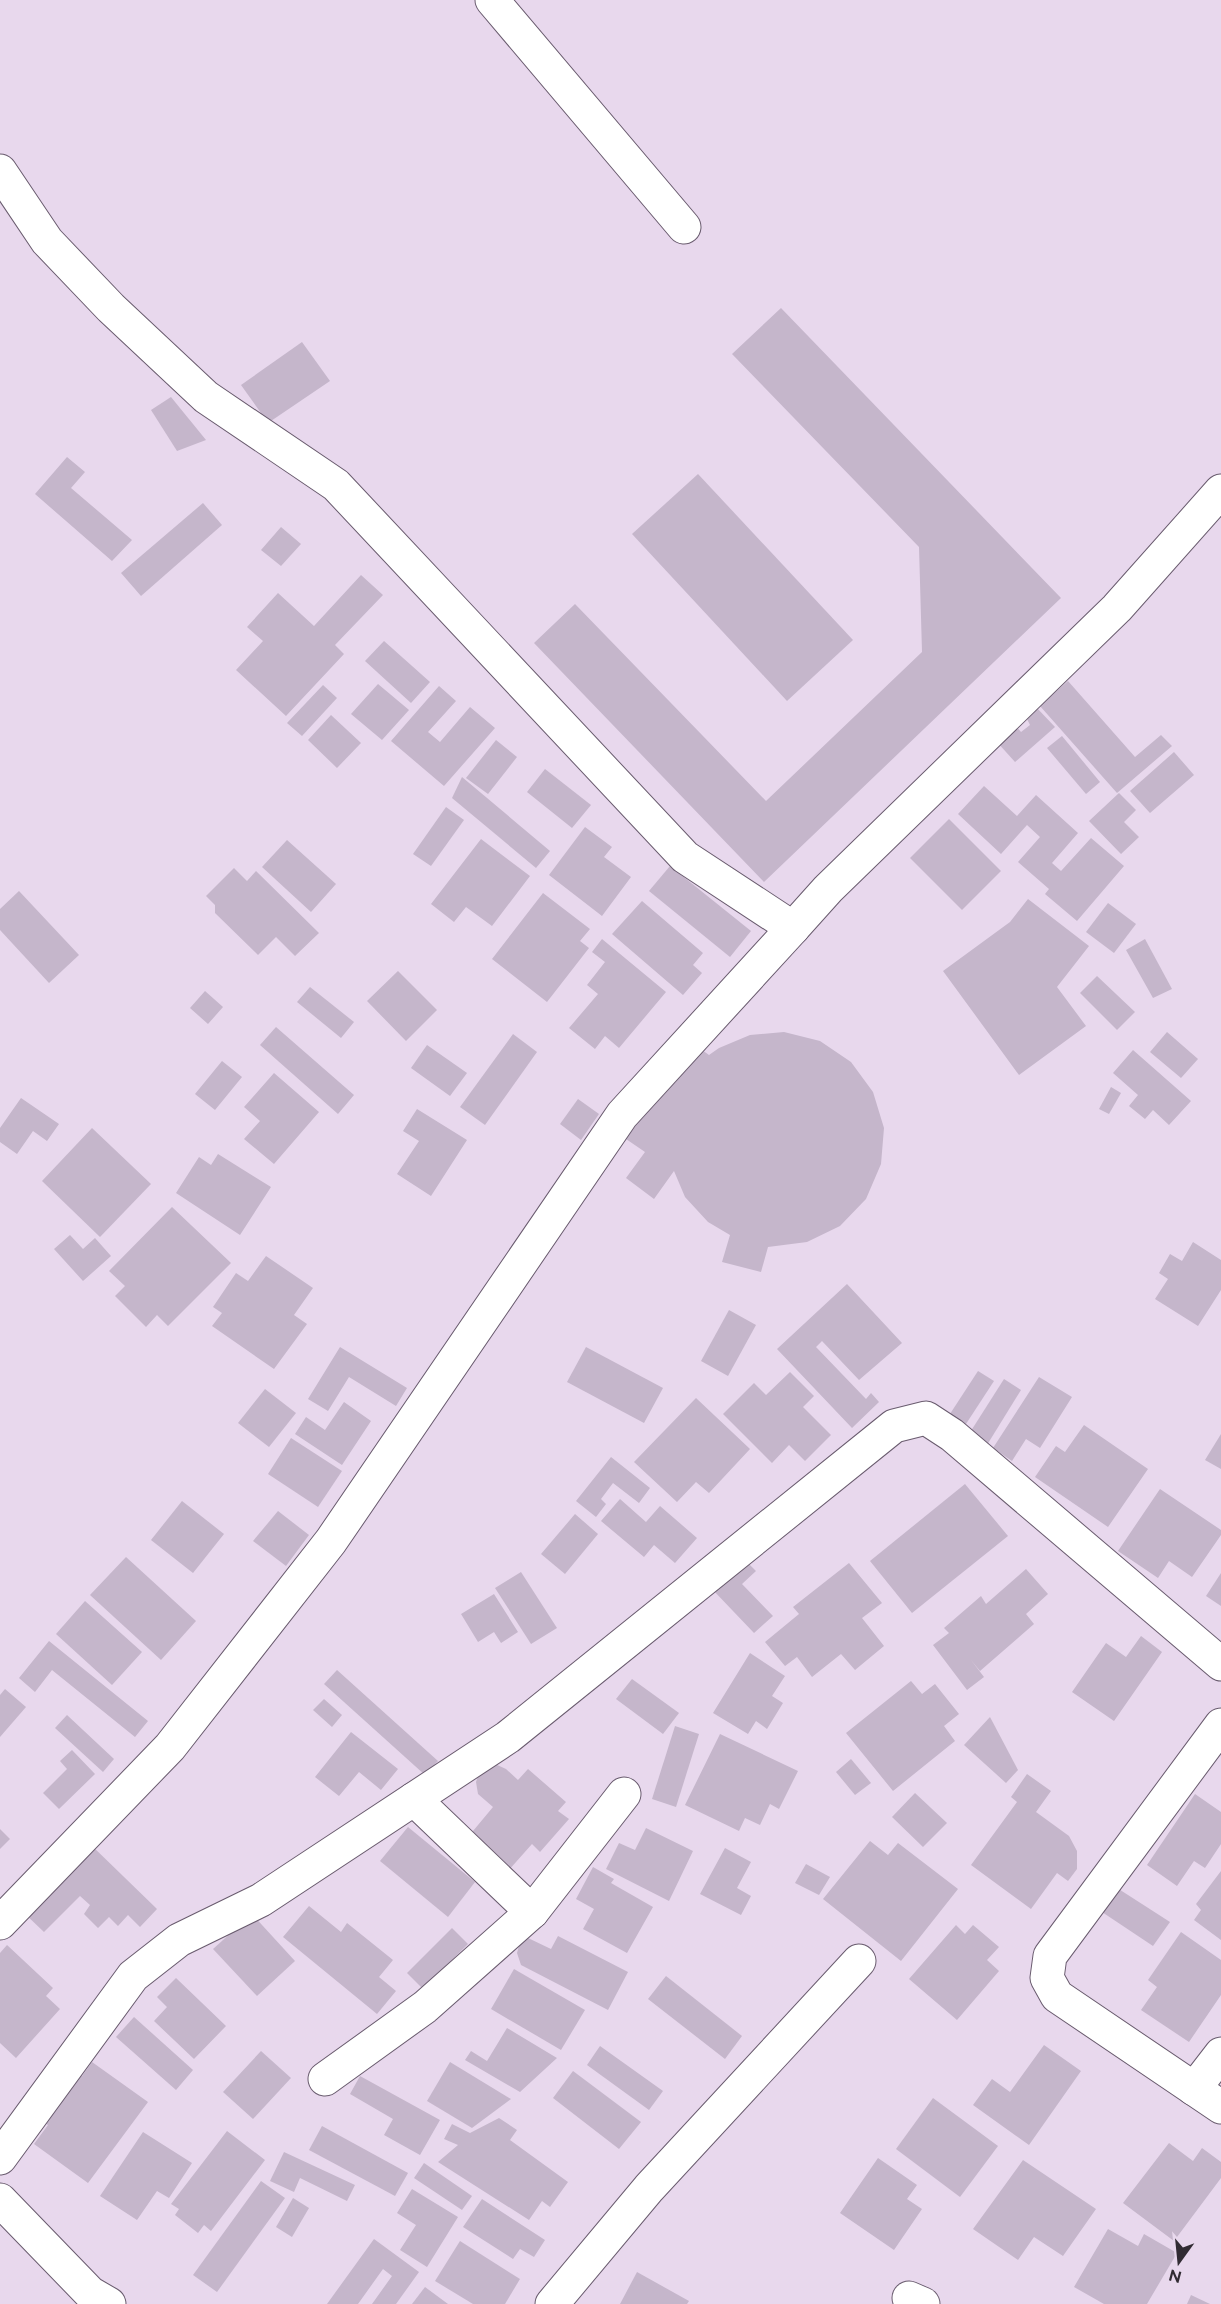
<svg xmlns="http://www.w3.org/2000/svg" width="1221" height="2304" font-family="Raleway,sans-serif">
<rect width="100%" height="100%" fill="#e8d8ed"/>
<g fill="#c5b6cb">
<polygon points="781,308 1061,598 764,882 534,643 575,604 766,801 922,652 919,547 732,354"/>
<polygon points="302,342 330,381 268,423 241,385"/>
<polygon points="171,397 206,440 177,451 151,410"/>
<polygon points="67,457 85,472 71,488 132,540 112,561 35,494"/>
<polygon points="698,474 853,640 787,701 632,534"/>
<polygon points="203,503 222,525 141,596 121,573"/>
<polygon points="281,527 301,544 281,566 261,550"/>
<polygon points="361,575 383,595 335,645 344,654 286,716 236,670 263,641 247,627 278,593 314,626"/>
<polygon points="384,641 430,682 411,703 365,661"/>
<polygon points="1068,681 1135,757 1161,735 1172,746 1117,793 1040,706"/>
<polygon points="378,684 409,710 382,740 351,714"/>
<polygon points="323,685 337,698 302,736 287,723"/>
<polygon points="439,686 456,701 428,732 440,742 470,707 495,728 444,786 391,741"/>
<polygon points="1036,707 1055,727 1015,762 997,742 1016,726 1021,732 1030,725 1026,717"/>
<polygon points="331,715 361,743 337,768 308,740"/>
<polygon points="1062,736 1100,782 1086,794 1047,748"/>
<polygon points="496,740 517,757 488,794 466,778"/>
<polygon points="1174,752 1194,775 1150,813 1130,791"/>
<polygon points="545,769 591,805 572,828 527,792"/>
<polygon points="462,777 550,851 536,868 452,798"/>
<polygon points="984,786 1017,816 1036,795 1078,833 1052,863 1061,871 1091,838 1124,866 1077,921 1045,894 1049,889 1018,862 1040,837 1027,825 1001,854 958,814"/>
<polygon points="1119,793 1136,810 1124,822 1139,837 1121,854 1089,821"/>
<polygon points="446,807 464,820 431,866 413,854"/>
<polygon points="949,819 1001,871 962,910 910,858"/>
<polygon points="585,827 612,847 604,857 631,877 602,916 549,875"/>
<polygon points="481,839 530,876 492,926 466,907 454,922 431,904"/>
<polygon points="287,840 336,884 311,912 262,867"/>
<polygon points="670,866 751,931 730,957 649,891"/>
<polygon points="234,868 247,881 256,871 319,933 295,956 276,937 258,955 215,913 215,905 206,896"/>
<polygon points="19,891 79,955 49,983 0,930 0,909"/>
<polygon points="543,893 590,929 580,941 589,948 547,1002 492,959"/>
<polygon points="1028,899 1089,946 1057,987 1086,1026 1019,1075 943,971 1010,922"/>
<polygon points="642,901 703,953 693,965 702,973 683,995 612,934"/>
<polygon points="1108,903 1136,924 1114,953 1086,932"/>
<polygon points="602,939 666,992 619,1048 605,1036 595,1049 569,1028 598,994 587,985 605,962 592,952"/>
<polygon points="1145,939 1172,989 1153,998 1126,950"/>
<polygon points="398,971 437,1010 406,1041 367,1001"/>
<polygon points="1097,976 1135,1012 1117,1030 1080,993"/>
<polygon points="310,987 354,1022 341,1038 297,1002"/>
<polygon points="205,991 223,1007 208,1024 190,1008"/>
<polygon points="276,1027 354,1095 338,1114 260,1045"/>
<polygon points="784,1032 820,1041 851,1062 873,1092 884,1128 881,1164 866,1199 840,1226 807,1242 768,1247 761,1272 722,1262 730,1235 708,1222 685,1197 674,1171 654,1199 626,1178 645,1152 626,1139 695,1045 709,1055 719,1048 750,1035"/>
<polygon points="1167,1032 1198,1059 1181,1078 1150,1052"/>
<polygon points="513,1034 537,1052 485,1125 460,1107"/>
<polygon points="427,1045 467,1073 450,1096 411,1068"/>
<polygon points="1133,1050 1191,1101 1169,1125 1153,1110 1145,1119 1129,1106 1138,1095 1113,1073"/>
<polygon points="222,1061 242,1077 215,1110 195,1094"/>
<polygon points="274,1073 319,1112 274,1164 244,1139 260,1121 244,1107"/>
<polygon points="1111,1087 1121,1093 1109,1114 1099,1109"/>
<polygon points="21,1098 59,1124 47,1141 33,1131 17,1154 0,1142 0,1128"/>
<polygon points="578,1099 599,1114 581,1140 560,1124"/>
<polygon points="417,1109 467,1140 431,1196 397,1174 419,1141 403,1131"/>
<polygon points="92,1128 151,1184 100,1237 42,1181"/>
<polygon points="218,1154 271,1187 240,1235 176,1193 199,1157 211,1165"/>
<polygon points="172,1207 231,1263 168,1326 157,1315 146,1327 115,1296 125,1286 109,1271"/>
<polygon points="70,1235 83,1249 95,1238 111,1256 83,1281 54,1249"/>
<polygon points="1193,1242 1221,1260 1221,1290 1198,1326 1155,1299 1168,1279 1159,1273 1170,1254 1182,1261"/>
<polygon points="266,1256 313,1288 294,1315 307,1324 274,1369 212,1326 222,1313 213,1307 236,1273 248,1281"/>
<polygon points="847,1284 902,1343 859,1380 822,1341 816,1347 866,1399 871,1393 879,1402 852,1428 777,1349"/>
<polygon points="729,1310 756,1325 728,1376 701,1361"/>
<polygon points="340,1347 407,1388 396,1406 349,1377 328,1411 308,1399"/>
<polygon points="586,1347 663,1388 644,1423 567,1382"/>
<polygon points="978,1371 994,1381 964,1427 948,1417"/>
<polygon points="790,1372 814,1396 803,1407 831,1435 805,1461 789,1445 772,1463 723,1414 754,1383 766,1395"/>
<polygon points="1039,1377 1072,1397 1040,1448 1026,1439 1012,1461 993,1448"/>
<polygon points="1004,1379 1021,1390 987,1445 969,1434"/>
<polygon points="265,1389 296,1413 269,1447 238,1423"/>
<polygon points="696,1398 750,1449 709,1493 696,1482 677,1502 634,1462"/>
<polygon points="344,1402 371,1421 342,1465 295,1434 306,1417 325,1430"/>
<polygon points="1084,1425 1148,1469 1108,1527 1035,1477 1056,1446 1065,1452"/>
<polygon points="1221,1434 1221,1469 1205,1460"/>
<polygon points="291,1438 342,1471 318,1507 268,1474"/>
<polygon points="611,1457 650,1488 639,1503 613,1483 601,1499 606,1504 596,1517 576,1501"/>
<polygon points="965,1484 1008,1536 912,1613 870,1561"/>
<polygon points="1160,1489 1221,1530 1221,1535 1192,1577 1169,1561 1158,1578 1118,1551"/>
<polygon points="620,1499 646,1522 660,1506 697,1538 675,1563 654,1545 644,1557 601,1521"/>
<polygon points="182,1501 224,1534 193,1573 151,1540"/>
<polygon points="278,1511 309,1535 286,1566 253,1541"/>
<polygon points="575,1514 598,1534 565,1574 541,1554"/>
<polygon points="126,1557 196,1621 161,1660 90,1595"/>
<polygon points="744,1559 756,1571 742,1584 773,1616 754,1633 712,1589"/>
<polygon points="849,1563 882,1603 862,1618 884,1646 855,1670 841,1654 812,1677 797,1657 785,1666 765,1642 799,1614 793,1607"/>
<polygon points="1026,1569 1048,1594 1026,1614 1034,1624 980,1671 971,1660 984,1677 967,1690 933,1645 949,1633 944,1628 981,1596 986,1604"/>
<polygon points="521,1572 557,1628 531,1644 495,1588"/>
<polygon points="1221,1573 1221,1606 1206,1596"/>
<polygon points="494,1594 518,1632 501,1643 494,1632 478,1642 461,1614"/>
<polygon points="85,1601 142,1652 112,1685 56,1634"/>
<polygon points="1141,1636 1162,1652 1114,1721 1072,1692 1106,1643 1126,1657"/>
<polygon points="49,1641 148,1721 135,1737 52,1670 35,1692 19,1678"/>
<polygon points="750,1653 785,1676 772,1696 783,1703 767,1729 756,1721 748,1734 713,1713"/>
<polygon points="337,1670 438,1761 425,1775 324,1684"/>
<polygon points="632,1679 679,1713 663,1734 616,1699"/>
<polygon points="911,1681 922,1694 935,1684 959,1714 944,1726 955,1741 893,1791 846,1733"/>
<polygon points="5,1689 26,1707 0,1737 0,1695"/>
<polygon points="324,1699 342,1715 332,1727 313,1710"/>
<polygon points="67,1715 114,1759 103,1772 55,1728"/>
<polygon points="990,1717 1018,1770 1006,1783 964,1745"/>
<polygon points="675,1726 699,1734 676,1807 652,1799"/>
<polygon points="351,1732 398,1769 381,1790 359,1772 339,1796 315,1777"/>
<polygon points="720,1734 798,1771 779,1809 770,1804 760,1825 745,1818 739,1831 685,1805"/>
<polygon points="72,1750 95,1774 59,1809 43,1793 67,1769 60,1761"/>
<polygon points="851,1759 871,1783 855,1795 836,1772"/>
<polygon points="495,1764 506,1769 518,1780 528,1769 566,1802 558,1811 569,1819 540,1852 532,1844 508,1871 468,1837 493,1807 478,1794 476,1782 479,1773"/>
<polygon points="1027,1774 1051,1791 1036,1812 1069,1836 1077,1851 1077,1869 1068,1881 1057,1873 1031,1909 971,1865 1017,1802 1011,1797"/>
<polygon points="915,1793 947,1823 923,1847 892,1817"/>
<polygon points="1195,1794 1221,1812 1221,1844 1205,1868 1194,1861 1177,1886 1147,1865"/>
<polygon points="408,1827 475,1882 448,1917 380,1861"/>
<polygon points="646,1828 693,1851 669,1901 606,1869 619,1843 635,1850"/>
<polygon points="0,1829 10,1839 0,1849"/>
<polygon points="870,1841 888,1855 898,1843 958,1889 901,1961 823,1899"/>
<polygon points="89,1843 157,1909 140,1927 128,1915 118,1926 109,1917 98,1928 84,1914 90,1905 80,1896 44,1932 22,1911"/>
<polygon points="725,1848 751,1862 737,1888 751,1896 741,1915 700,1894"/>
<polygon points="806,1864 830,1877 819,1895 795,1883"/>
<polygon points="593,1867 614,1879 611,1883 653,1907 627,1953 583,1929 594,1909 576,1899"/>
<polygon points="1221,1871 1221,1940 1194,1920 1201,1910 1196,1904"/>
<polygon points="1114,1886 1170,1922 1153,1946 1099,1910"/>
<polygon points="309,1906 341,1932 347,1923 393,1960 379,1977 396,1991 377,2014 283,1937"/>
<polygon points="252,1914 295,1961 257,1996 213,1949"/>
<polygon points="956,1925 965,1934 973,1925 999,1947 987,1960 999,1971 957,2020 909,1979"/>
<polygon points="452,1928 468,1944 423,1989 407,1973"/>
<polygon points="1181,1932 1221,1960 1221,1995 1189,2042 1141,2010 1157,1987 1148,1980"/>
<polygon points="558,1936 628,1972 608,2010 521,1965 517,1953 520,1942 528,1938 551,1949"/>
<polygon points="7,1945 53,1988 46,1996 60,2009 16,2058 0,2043 0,1953"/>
<polygon points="514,1969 585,2010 561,2050 491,2009"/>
<polygon points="666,1976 742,2036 725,2059 648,1999"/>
<polygon points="176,1978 226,2026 194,2059 154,2021 167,2007 157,1997"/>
<polygon points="134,2017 193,2070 176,2090 116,2037"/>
<polygon points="507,2028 557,2058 520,2092 465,2060 471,2051 487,2061"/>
<polygon points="1044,2045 1081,2071 1029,2145 973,2105 992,2079 1010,2092"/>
<polygon points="600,2046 663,2091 649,2110 587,2065"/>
<polygon points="261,2051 291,2078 253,2119 223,2092"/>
<polygon points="92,2062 148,2102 88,2183 34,2144 48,2125 38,2118 73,2070 82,2076"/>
<polygon points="450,2062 511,2099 472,2128 427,2101"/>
<polygon points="573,2071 641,2122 619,2149 553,2098"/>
<polygon points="360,2076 440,2120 420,2155 384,2135 393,2119 350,2094"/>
<polygon points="933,2098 998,2146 960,2197 896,2149"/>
<polygon points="499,2118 517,2130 510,2140 568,2182 550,2207 542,2201 529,2220 438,2162 458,2145 444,2139 452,2124 470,2133"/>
<polygon points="322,2126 408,2173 395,2196 309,2150"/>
<polygon points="227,2131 265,2160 211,2231 204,2225 198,2233 175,2215 179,2209 171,2204"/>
<polygon points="143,2132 192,2163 169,2198 157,2191 137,2220 100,2196"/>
<polygon points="1169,2143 1193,2161 1202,2148 1221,2162 1221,2178 1174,2241 1123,2203"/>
<polygon points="284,2152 355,2185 347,2201 300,2178 294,2192 270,2181"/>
<polygon points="878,2158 917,2185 907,2199 922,2209 894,2250 840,2213"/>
<polygon points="1023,2160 1096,2209 1063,2256 1034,2237 1018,2260 973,2229"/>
<polygon points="424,2163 472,2196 462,2210 414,2178"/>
<polygon points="261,2181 285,2198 217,2292 193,2275"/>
<polygon points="412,2189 458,2217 427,2267 400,2250 416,2225 397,2213"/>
<polygon points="293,2198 309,2208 292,2237 276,2227"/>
<polygon points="482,2199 545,2240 534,2257 520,2249 513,2259 463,2227"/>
<polygon points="1108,2229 1138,2246 1144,2234 1177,2253 1147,2304 1104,2304 1074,2287"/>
<polygon points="374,2239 419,2272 396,2304 372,2304 392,2276 383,2269 358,2304 327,2304"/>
<polygon points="460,2241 520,2279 505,2304 473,2304 435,2281"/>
<polygon points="637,2272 689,2301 687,2304 620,2304"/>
<polygon points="425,2287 448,2304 412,2304"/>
<polygon points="1191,2295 1210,2304 1187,2304"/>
</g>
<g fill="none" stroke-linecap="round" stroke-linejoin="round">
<defs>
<g id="minor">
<polyline points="492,0 684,227"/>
<polyline points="0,171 47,241 111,308 206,397 336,485 685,857 793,928 828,889 1117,608 1221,491"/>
<polyline points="1221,1725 1050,1956 1047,1978 1057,1996 1221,2107"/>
<polyline points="414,1799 532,1912"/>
<polyline points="0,1923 170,1747 331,1541 622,1115 793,928"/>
<polyline points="325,2079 425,2007 532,1912 624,1794"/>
<polyline points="1194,2089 1221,2054"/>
<polyline points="0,2158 133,1976 179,1940 261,1900 508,1737 894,1426 926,1418 952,1435 1221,1664"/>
<polyline points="0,2200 90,2293 109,2304"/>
<polyline points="909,2298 923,2304"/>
<polyline points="552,2304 649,2188 859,1961"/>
</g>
</defs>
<use href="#minor" stroke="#695b6e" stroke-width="35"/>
<use href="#minor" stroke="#fff" stroke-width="33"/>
</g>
<g transform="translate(1179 2262) rotate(195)" stroke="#e8d8ed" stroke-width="4.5" paint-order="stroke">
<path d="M0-4.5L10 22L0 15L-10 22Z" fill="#312b33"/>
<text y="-9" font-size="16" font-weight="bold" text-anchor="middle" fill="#312b33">N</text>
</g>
</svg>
